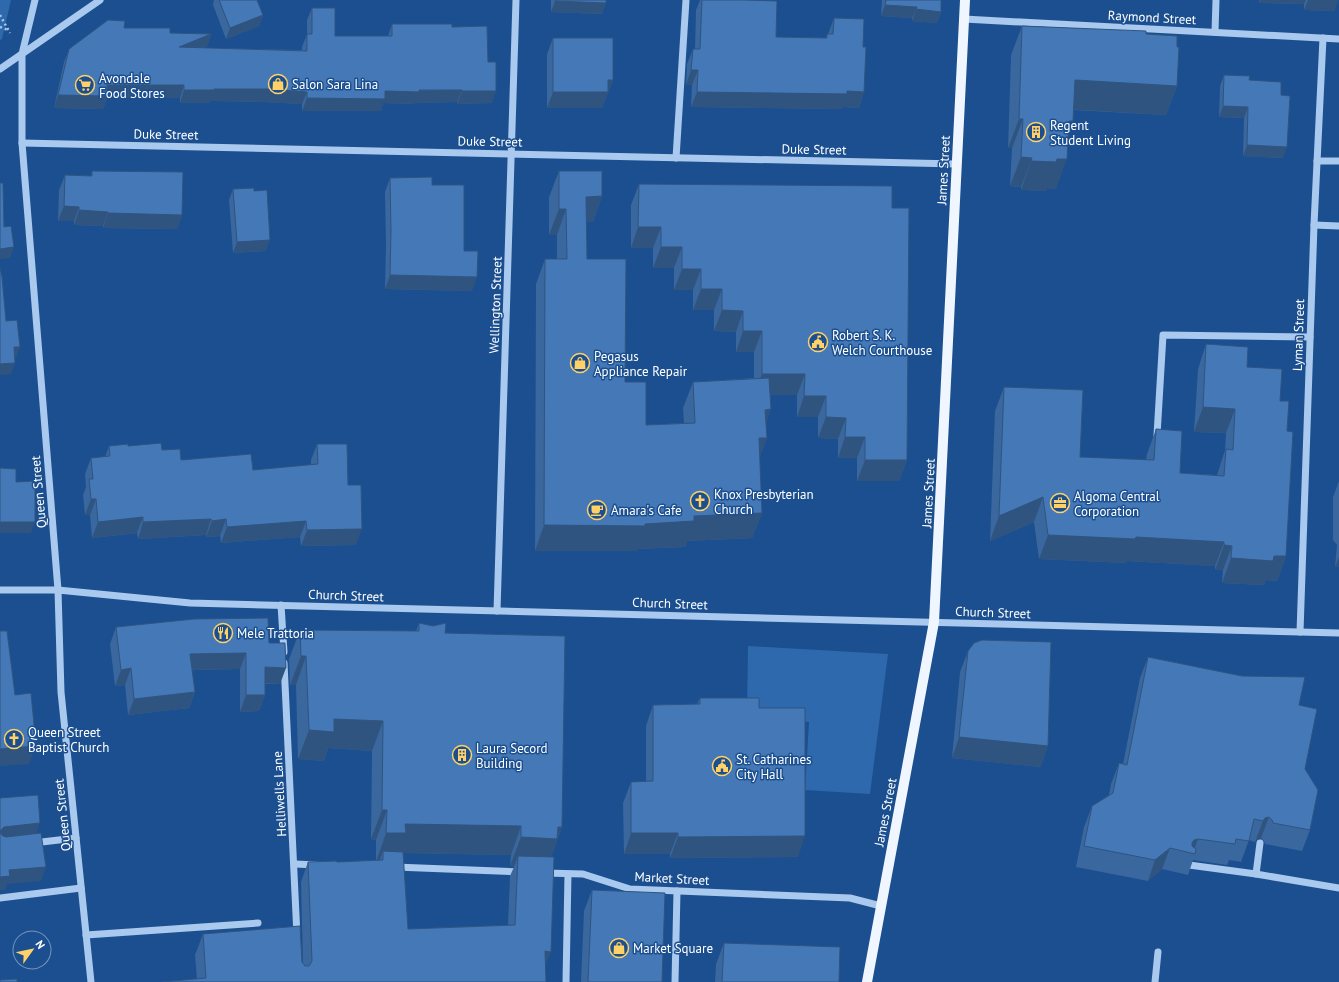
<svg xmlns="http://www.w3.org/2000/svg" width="1339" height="982" font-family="'PT Sans',sans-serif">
<rect width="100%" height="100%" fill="#1b4f8f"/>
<g fill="#2e69ad">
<polygon points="0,0 11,0 2,39 0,40"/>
<polygon points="748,646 888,654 870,794 805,790 809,722 747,715"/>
</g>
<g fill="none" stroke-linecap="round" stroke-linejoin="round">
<g stroke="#a9c9ee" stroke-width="2.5" stroke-dasharray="2 3" stroke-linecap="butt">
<polyline points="0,15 10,33"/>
<polyline points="0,27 8,30"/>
</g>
<g stroke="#a9c9ee" stroke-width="7">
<polyline points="35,0 22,54 22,143 58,590 61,692 91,982"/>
<polyline points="964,19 1339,39"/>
<polyline points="1215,32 1216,0"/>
<polyline points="0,69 100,0"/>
<polyline points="22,143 957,164"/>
<polyline points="676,158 686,0"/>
<polyline points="1317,161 1339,161"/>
<polyline points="1314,225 1339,226"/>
<polyline points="1157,435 1163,335 1310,337"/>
<polyline points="0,590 58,590 190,603 1339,633"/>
<polyline points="281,605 284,652"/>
<polyline points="497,611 516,0"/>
<polyline points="1300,632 1314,225 1323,38"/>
<polyline points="284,663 297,936"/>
<polyline points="33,843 76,838"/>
<polyline points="1260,843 1256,874 1339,888"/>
<polyline points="295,864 317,865"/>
<polyline points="1189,865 1256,874"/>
<polyline points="395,867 521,872"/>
<polyline points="545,873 583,874 630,889 850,898 881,906"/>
<polyline points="0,898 81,888"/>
<polyline points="86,935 258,923"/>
<polyline points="566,982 568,874"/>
<polyline points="675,982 677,891"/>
<polyline points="1155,982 1158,952"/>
</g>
<polyline stroke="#f0f6ff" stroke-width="10" points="867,982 934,622 965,0"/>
</g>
<g fill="#3a679d" fill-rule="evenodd">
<polygon points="214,0 257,0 263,15 259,26 226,39 213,5"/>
<polygon points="551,0 606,0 602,14 551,12"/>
<polygon points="700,0 744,0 776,37 826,38 827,34 828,34 834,18 863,47 864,92 859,108 843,107 842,109 691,107 692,85 686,85 687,64 693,49 695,49 696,10"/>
<polygon points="882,0 941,0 941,12 937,23 912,21 912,18 881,16"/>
<polygon points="1259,0 1338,0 1334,11 1304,10 1304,4 1259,3"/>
<polygon points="312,8 335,36 388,36 392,24 452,27 488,62 492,103 457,104 457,102 415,103 415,104 383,103 381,111 302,111 302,104 263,102 210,101 209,103 180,103 180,98 107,98 103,109 54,108 64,62 69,49 124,28 170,33 211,34 207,46 203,48 302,50 302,47 307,34 307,20"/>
<polygon points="1022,26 1146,34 1177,47 1177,86 1166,115 1073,110 1056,189 1047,188 1046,191 1021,190 1021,187 1010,186 1012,148 1008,148 1011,55"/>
<polygon points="553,38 613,80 602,108 547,108 547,54"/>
<polygon points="1224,75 1249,80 1281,95 1283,158 1243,156 1244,118 1219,117 1220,86"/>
<polygon points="92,171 182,215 177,229 103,228 103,226 74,225 74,221 58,221 59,190 65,175 91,176"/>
<polygon points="559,171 602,196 593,222 587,222 587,259 625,382 646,425 684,423 683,408 693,382 754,378 754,352 736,352 736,332 714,331 714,310 693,310 693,290 674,290 674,268 653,268 653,248 631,248 631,205 639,184 892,208 907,460 899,481 857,481 857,458 838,458 838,439 818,438 818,417 797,417 797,395 770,395 766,424 767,438 759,458 762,513 752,538 687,541 685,547 637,549 636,551 535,551 536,284 545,259 557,259 557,235 549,235 549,197"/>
<polygon points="390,178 432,185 464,251 472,291 385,289 386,245 385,192"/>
<polygon points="233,189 254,191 266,251 233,253 229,200"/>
<polygon points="1206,344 1247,367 1280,401 1287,431 1286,556 1277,581 1266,580 1264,585 1222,583 1223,570 1215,570 1215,566 1127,561 1127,563 1039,559 1034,522 990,541 995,411 1004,387 1080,457 1146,460 1147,454 1156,429 1180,473 1217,475 1225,450 1226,433 1194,432 1198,369"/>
<polygon points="317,444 348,485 356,545 301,546 300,537 221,543 220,536 206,537 206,535 138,539 137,533 92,538 90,515 85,515 83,495 86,487 85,474 91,458 105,457 109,446 128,446 162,450 181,460 253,470 311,465 311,460"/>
<polygon points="1339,481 1339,567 1335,567 1337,545 1333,540 1333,497"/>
<path d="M419,623L445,633L562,827L551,857L545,966L197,979L195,955L203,934L302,962L303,964L301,882L308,862H337L376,860V840L371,839L372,751L328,748L324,761L298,759L296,685H290L289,659L300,630L416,631ZM403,853L511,855L510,866L514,867L510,876L508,925L408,929Z"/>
<polygon points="116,627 269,643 280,684 265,684 265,695 259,711 240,712 240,669 192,670 195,692 189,708 128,715 125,685 115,686 110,644"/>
<polygon points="968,651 1041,767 952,758 960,672"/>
<polygon points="1148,657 1299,705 1305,769 1310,830 1302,851 1265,844 1264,841 1261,838 1258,839 1255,842 1249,840 1241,862 1229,860 1227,865 1193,860 1188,875 1162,869 1148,881 1076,867 1084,827 1092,806 1109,795 1111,784 1119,763 1123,764 1140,678"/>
<polygon points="700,698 759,708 798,857 670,858 670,854 624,854 623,803 631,782 646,782 646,726 653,705 697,704"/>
<polygon points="592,890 662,982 581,982 584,911"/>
<polygon points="724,943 839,982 715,982 716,964"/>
</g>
<g fill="#305480">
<polygon points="1260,0 1306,0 1304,4 1259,3"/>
<polygon points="1308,0 1338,0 1334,11 1304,10"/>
<polygon points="555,1 606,3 602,14 551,12"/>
<polygon points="885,5 917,7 912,18 881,16"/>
<polygon points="916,9 941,12 937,23 912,21"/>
<polygon points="263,15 259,26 226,39 230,28"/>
<polygon points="211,34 207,46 174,60 179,47"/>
<polygon points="691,70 698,70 692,85 686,85"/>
<polygon points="608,80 613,80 602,108 547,108 553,92"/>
<polygon points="1075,80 1177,86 1166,115 1064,109"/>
<polygon points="107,85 184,85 180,98 107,98 103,109 54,108 58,95"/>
<polygon points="214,89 268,89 307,92 302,104 263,102 210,101 209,103 180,103 184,90"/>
<polygon points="462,90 457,102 415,103 415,104 383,103 381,111 302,111 307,98 385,91"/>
<polygon points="462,91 496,91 492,103 457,104"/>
<polygon points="847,91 864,92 859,108 843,107 842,109 691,107 697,92"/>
<polygon points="1223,106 1248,107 1244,118 1219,117"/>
<polygon points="1019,119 1023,119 1012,148 1008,148"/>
<polygon points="1069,121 1073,121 1062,150"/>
<polygon points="1247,145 1287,147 1283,158 1243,156"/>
<polygon points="1021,157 1032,158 1021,187 1010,186"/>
<polygon points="1057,159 1067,159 1056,189 1047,188 1046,191 1021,190 1031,161"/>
<polygon points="602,196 593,222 577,222 586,197"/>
<polygon points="64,206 79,207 74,221 58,221"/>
<polygon points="559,209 566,209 557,235 549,235"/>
<polygon points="79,210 108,212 103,226 74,225"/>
<polygon points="108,213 182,215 177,229 103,228"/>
<polygon points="638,227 661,227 653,248 631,248"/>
<polygon points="270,240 266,251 233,253 237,242"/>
<polygon points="14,247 10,258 0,259 0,249"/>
<polygon points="661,247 682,247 674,268 653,268"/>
<polygon points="682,269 701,269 693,290 674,290"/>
<polygon points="390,275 477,277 472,291 385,289"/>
<polygon points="701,289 722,289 714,310 693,310"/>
<polygon points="722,310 743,311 736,332 714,331"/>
<polygon points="743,331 762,331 754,352 736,352"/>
<polygon points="14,347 20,347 16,358 10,358"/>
<polygon points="15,363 11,374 0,375 0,364"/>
<polygon points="762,374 805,374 797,395 754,395"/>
<polygon points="804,396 826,396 818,417 797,417"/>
<polygon points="1203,407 1235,409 1226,433 1194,432"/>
<polygon points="771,409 762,435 765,410"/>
<polygon points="826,417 846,418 838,439 818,438"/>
<polygon points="845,437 865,437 857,458 838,458"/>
<polygon points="759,438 767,438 757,464"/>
<polygon points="865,460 907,460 899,481 857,481"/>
<polygon points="1043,497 1034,522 990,541 999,516"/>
<polygon points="91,499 96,499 90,515 85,515"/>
<polygon points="762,513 752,538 687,541 685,547 637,549 636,551 535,551 544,525 645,524 694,516"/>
<polygon points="143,517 137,533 92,538 98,522"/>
<polygon points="211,519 206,535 138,539 143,522"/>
<polygon points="226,519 220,536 206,537 212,521"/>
<polygon points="306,521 300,537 221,543 227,527"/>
<polygon points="0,522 35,522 31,533 0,533"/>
<polygon points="362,529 356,545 301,546 307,530"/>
<polygon points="1048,535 1136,537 1224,542 1215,566 1127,561 1127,563 1039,559"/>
<polygon points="1224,545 1232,546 1223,570 1215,570"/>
<polygon points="1274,556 1286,556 1277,581 1266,580 1264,585 1222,583 1231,558"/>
<polygon points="1339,557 1339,567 1335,567"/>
<polygon points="246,653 240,669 184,670 190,654"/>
<polygon points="301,656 306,656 296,685 290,685"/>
<polygon points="265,667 286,668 280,684 259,683"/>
<polygon points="131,668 125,685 115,686 121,670"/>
<polygon points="195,692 189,708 128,715 134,699"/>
<polygon points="246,695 265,695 259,711 240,712"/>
<polygon points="334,719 383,721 372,751 328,748 324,761 298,759 309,730"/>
<polygon points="959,737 1048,746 1041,767 952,758"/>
<polygon points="36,746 29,764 0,766 0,749"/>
<polygon points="382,810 387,810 376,840 371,839"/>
<polygon points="1269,817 1261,838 1258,839 1255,842 1263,821 1265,818"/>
<polygon points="40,823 35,837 0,841 1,830 4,827"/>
<polygon points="405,824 521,826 511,855 399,853 383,860 383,851 379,862 376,862 386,833"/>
<polygon points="558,827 562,827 547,868 518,856 514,867 510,866 521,837"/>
<polygon points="631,833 678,833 670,854 624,854"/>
<polygon points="805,836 798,857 670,858 678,837"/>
<polygon points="1198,839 1193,853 1192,843 1194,840"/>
<polygon points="1170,848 1162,869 1148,881 1155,860"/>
<polygon points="46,867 41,881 7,884 5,890 0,890 0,877 9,870"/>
<polygon points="545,951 551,952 543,972"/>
</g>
<g fill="#4478b7" stroke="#305480">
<polygon points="219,0 257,0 263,15 230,28"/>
<polygon points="555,0 606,0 606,3 555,1"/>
<polygon points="702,0 744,0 777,1 776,37 827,38 827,34 833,34 834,18 864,19 863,47 866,47 864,92 847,91 847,94 697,92 698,70 691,70 693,49 700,49"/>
<polygon points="886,0 941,0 941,12 916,9 917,7 885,5"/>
<polygon points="312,8 335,8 335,36 392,36 392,24 452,24 452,27 487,26 488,62 496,62 496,91 462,91 462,90 419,90 419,92 385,91 385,99 307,98 307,92 268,89 214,89 214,90 184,90 184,85 107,85 107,96 58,95 69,49 108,20 125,21 124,28 170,28 170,33 211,34 179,47 307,51 307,34 312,34"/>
<polygon points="1022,26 1146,31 1146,34 1177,36 1177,47 1179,47 1177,86 1075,80 1073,121 1069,121 1067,159 1057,159 1056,162 1031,161 1032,158 1021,157 1023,119 1019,119"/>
<polygon points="553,38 613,38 613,80 608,80 608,92 553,92"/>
<polygon points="1224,75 1250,76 1249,80 1281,82 1281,95 1290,96 1287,147 1247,145 1248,107 1223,106"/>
<polygon points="92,171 183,172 182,215 108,213 108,212 79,210 79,207 64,206 65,175 92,176"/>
<polygon points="559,171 602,171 602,196 586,197 587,259 626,259 625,382 646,382 646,425 695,423 693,382 769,378 771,409 765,410 767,438 759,438 762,513 694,516 694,521 645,524 645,526 544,525 545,259 567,259 566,209 559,209"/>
<polygon points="432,177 432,185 464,185 464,251 478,251 477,277 390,275 391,231 390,178"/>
<polygon points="0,183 3,183 4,227 11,226 14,247 0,249"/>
<polygon points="639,184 892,186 892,208 909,208 907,460 865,460 865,437 845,437 846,418 826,417 826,396 804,396 805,374 762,374 762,331 743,331 743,311 722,310 722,289 701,289 701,269 682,269 682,247 661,247 661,227 638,227"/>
<polygon points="254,188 254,191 267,190 270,240 237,242 233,189"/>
<polygon points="0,268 2,277 6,321 17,320 20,347 14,347 15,363 0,364"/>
<polygon points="1206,344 1248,347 1247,367 1282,369 1280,401 1289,401 1287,431 1293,432 1286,556 1274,556 1273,561 1231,558 1232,546 1224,545 1224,542 1136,537 1135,539 1048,535 1043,497 999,516 1004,387 1083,390 1080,457 1154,460 1156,429 1182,431 1180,473 1224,476 1226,449 1233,450 1235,409 1203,407"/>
<polygon points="161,443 162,450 180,449 181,460 251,454 253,470 318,464 317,444 347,444 348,485 361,485 362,529 307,530 306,521 227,527 226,519 212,521 211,519 143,522 143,517 98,522 96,499 91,499 89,479 93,479 91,458 110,456 109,446 128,444 128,446"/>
<polygon points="0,468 16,469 16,482 35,481 35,522 0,522"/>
<polygon points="268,618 269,643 285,643 286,668 265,667 265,695 246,695 246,653 190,654 195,692 134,699 131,668 121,670 116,627 194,619"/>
<polygon points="419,623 433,626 446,623 445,633 565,636 562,827 558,827 557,839 521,837 521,826 405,824 406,833 386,833 387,810 382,810 383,721 334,719 334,732 309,730 306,656 301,656 300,630 419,631"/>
<polygon points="0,631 7,631 15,695 31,693 36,746 0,749"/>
<polygon points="982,640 1051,642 1048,746 959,737 968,651 974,643"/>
<polygon points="1148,657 1242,676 1305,677 1299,705 1317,709 1305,769 1318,790 1310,830 1273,823 1272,820 1269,817 1265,818 1263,821 1254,819 1249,841 1236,839 1235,844 1198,839 1194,840 1192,843 1192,846 1196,849 1195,854 1170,848 1155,860 1084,846 1092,806 1113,793 1119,763 1127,765"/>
<polygon points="700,698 759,698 759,708 805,708 805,836 678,837 678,833 631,833 631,782 653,781 653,705 700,704"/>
<polygon points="38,795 40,823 4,827 1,830 0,833 3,836 6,837 41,833 46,867 9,870 10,876 0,877 0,798"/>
<polygon points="383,851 403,852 408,929 515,925 518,856 554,857 551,952 545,951 546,982 162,982 206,978 203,934 300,926 302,962 305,966 309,966 312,961 308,862 336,861 337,862 383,860"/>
<polygon points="592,890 665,893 662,982 588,982"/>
<polygon points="724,943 840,947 839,982 722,982"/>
<polygon points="17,979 17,982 0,982 0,980"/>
</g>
<defs>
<symbol id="shop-ring" viewBox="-11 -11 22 22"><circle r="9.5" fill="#1b4f8f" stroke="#ffd166" stroke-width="1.5"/><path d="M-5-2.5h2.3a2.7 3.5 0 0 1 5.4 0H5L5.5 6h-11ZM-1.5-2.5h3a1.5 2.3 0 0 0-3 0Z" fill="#ffd166"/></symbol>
<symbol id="supermarket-ring" viewBox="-11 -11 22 22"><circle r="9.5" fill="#1b4f8f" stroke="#ffd166" stroke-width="1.5"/><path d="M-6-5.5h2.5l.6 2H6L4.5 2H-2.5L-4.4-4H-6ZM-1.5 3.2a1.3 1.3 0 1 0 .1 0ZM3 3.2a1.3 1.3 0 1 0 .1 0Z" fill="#ffd166"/></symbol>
<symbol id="building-ring" viewBox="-11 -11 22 22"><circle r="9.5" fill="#1b4f8f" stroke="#ffd166" stroke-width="1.5"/><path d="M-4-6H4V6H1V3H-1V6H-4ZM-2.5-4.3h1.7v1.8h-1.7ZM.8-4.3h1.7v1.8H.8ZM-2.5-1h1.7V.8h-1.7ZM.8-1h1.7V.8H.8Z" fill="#ffd166"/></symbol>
<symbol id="civic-ring" viewBox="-11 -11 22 22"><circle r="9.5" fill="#1b4f8f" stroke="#ffd166" stroke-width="1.5"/><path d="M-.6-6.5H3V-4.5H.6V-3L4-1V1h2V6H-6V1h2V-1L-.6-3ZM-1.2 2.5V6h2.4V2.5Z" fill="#ffd166"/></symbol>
<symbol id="church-ring" viewBox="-11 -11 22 22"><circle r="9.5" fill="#1b4f8f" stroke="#ffd166" stroke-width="1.5"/><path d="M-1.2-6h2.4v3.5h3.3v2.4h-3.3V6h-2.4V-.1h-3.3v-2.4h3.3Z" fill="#ffd166"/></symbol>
<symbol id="office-ring" viewBox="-11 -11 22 22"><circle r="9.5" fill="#1b4f8f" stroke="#ffd166" stroke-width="1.5"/><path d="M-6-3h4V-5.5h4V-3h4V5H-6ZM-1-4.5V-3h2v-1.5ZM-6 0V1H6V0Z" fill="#ffd166"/></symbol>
<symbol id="cafe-ring" viewBox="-11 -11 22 22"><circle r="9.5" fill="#1b4f8f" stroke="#ffd166" stroke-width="1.5"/><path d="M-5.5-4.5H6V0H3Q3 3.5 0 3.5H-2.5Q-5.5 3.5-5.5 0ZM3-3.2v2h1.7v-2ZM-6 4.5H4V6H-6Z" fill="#ffd166"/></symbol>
<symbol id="restaurant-ring" viewBox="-11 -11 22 22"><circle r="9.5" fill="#1b4f8f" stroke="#ffd166" stroke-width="1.5"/><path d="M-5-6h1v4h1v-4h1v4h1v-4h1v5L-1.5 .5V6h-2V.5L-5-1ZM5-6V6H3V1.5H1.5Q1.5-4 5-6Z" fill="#ffd166"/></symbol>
</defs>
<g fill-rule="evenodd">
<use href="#shop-ring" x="267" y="73" width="22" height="22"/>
<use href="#supermarket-ring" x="74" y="74" width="22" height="22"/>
<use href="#building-ring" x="1025" y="121" width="22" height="22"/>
<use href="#civic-ring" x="807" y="331" width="22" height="22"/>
<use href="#shop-ring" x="569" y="352" width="22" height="22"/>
<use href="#church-ring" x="689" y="490" width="22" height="22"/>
<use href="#office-ring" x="1049" y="492" width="22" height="22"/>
<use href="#cafe-ring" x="586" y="499" width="22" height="22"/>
<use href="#restaurant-ring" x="212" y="622" width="22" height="22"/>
<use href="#church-ring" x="3" y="728" width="22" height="22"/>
<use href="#building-ring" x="451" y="744" width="22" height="22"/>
<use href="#civic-ring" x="711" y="755" width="22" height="22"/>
<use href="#shop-ring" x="608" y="937" width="22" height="22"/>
</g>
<g text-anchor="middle" stroke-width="3" stroke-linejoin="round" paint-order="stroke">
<g font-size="13" fill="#fff" stroke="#1b4f8f">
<text transform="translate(1152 17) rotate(3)" y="5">Raymond Street</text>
<text transform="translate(166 134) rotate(1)" y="5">Duke Street</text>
<text transform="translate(490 141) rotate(1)" y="5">Duke Street</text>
<text transform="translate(814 149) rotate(1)" y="5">Duke Street</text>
<text transform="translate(943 170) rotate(-87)" y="5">James Street</text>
<text transform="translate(495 305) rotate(-88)" y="5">Wellington Street</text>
<text transform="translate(1298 335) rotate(-88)" y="5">Lyman Street</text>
<text transform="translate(38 492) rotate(-95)" y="5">Queen Street</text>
<text transform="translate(928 493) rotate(-87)" y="5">James Street</text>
<text transform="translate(346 595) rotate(2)" y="5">Church Street</text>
<text transform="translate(670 603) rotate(2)" y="5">Church Street</text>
<text transform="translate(993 612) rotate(2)" y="5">Church Street</text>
<text transform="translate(279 794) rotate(-93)" y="5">Helliwells Lane</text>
<text transform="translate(885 812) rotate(-79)" y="5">James Street</text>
<text transform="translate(62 815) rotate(-96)" y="5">Queen Street</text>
<text transform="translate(672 878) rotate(3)" y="5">Market Street</text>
</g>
<g font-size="13" fill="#fff" stroke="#1b4f8f" text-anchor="start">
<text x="99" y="83">Avondale<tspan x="99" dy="15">Food Stores</tspan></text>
<text x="292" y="89">Salon Sara Lina</text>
<text x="1050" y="130">Regent<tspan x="1050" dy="15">Student Living</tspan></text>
<text x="832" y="340">Robert S. K.<tspan x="832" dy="15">Welch Courthouse</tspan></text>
<text x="594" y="361">Pegasus<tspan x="594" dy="15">Appliance Repair</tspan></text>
<text x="714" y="499">Knox Presbyterian<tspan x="714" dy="15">Church</tspan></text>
<text x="1074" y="501">Algoma Central<tspan x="1074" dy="15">Corporation</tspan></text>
<text x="611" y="515">Amara's Cafe</text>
<text x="237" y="638">Mele Trattoria</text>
<text x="28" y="737">Queen Street<tspan x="28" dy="15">Baptist Church</tspan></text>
<text x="476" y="753">Laura Secord<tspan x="476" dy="15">Building</tspan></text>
<text x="736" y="764">St. Catharines<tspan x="736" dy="15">City Hall</tspan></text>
<text x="633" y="953">Market Square</text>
</g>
</g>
<g transform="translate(32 950) rotate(57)"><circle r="19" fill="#1b4f8f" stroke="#7695bc"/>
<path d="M0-3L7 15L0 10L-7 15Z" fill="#ffd166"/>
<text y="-6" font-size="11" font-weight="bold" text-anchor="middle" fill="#ffffff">N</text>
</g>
</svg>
